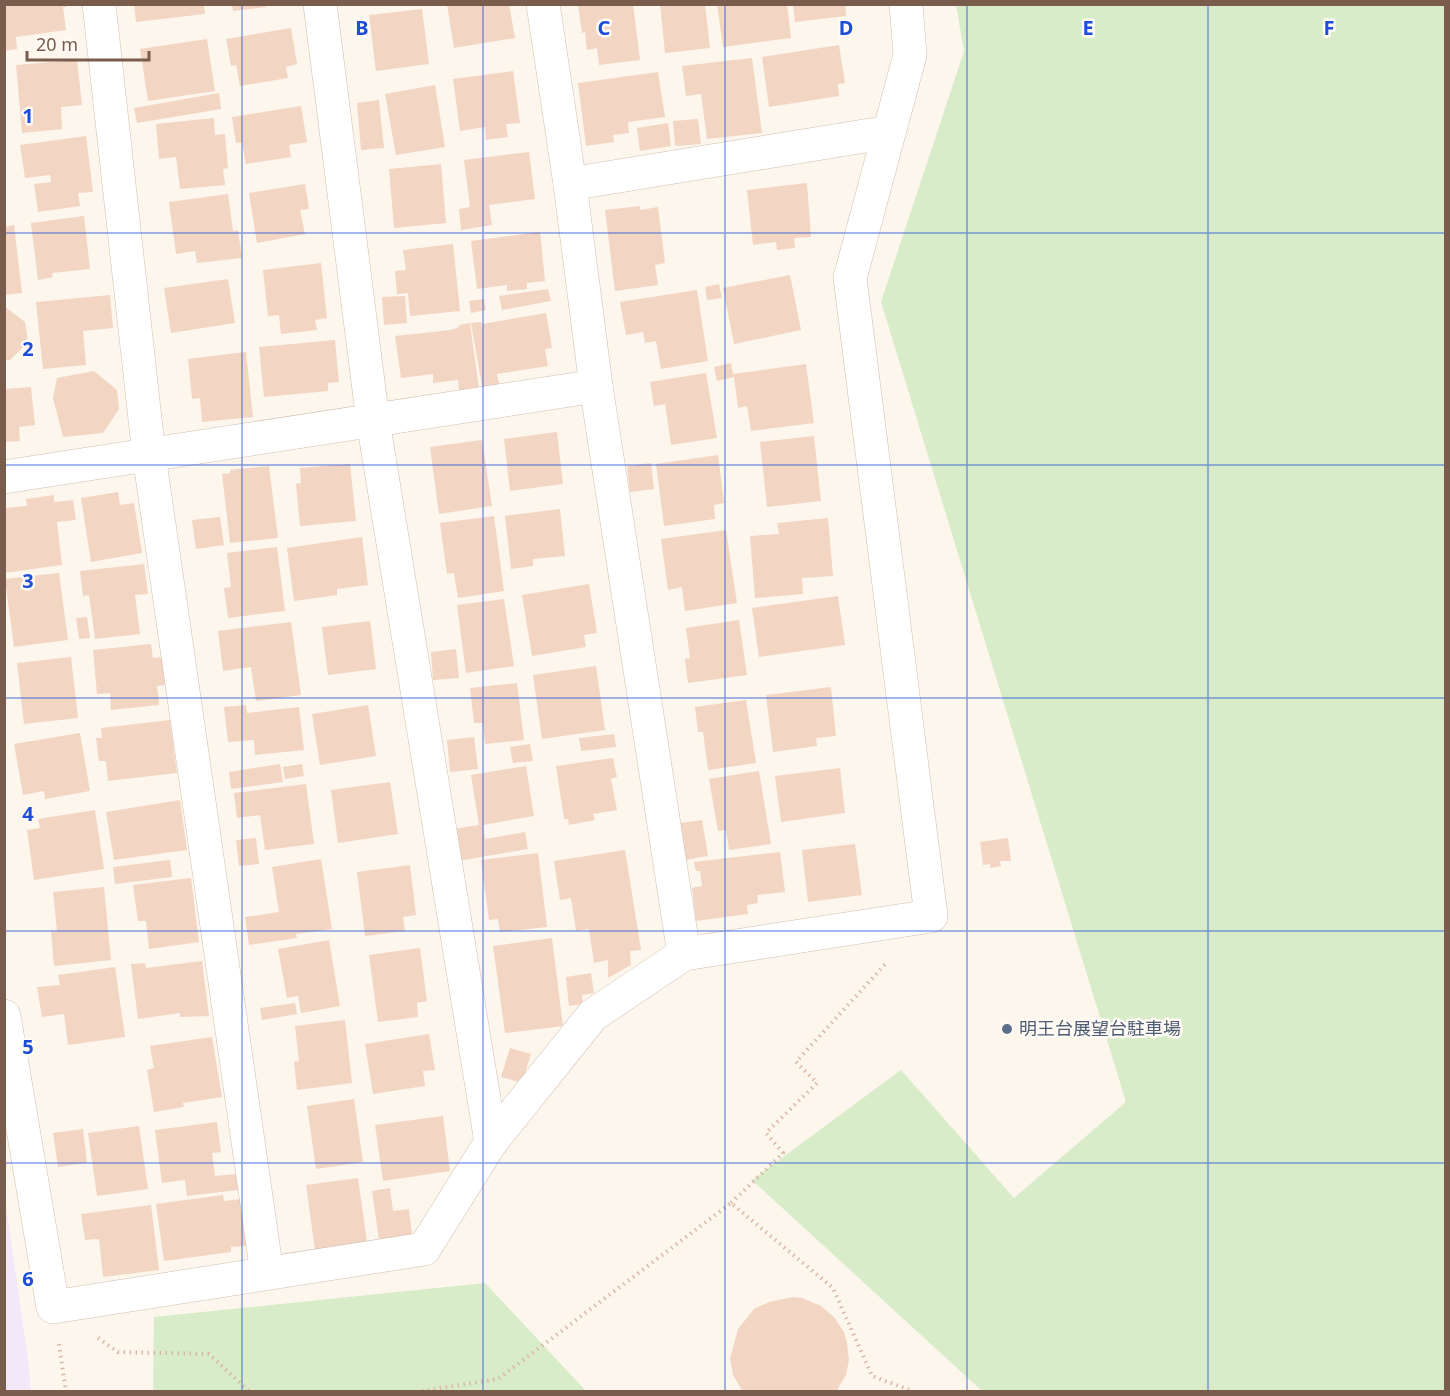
<svg xmlns="http://www.w3.org/2000/svg" width="1450" height="1396" font-family="'Noto Sans','Noto Sans JP',sans-serif">
<rect width="100%" height="100%" fill="#fdf6ec"/>
<polygon fill="#f3e8fa" points="5,1198 28,1360 31,1391 5,1391"/>
<g fill="#d8ecc9">
<polygon points="956,5 1445,5 1445,1391 982,1391 752,1180 901,1070 1014,1198 1126,1102 881,302 964,51"/>
<polygon points="485,1283 586,1391 153,1391 154,1317"/>
</g>
<g fill="#f3d5c3">
<polygon points="4,4 66,4 67,7 63,7 66,30 16,37 17,49 4,51"/>
<polygon points="134,4 204,4 205,14 136,22"/>
<polygon points="232,4 266,4 266,7 233,11"/>
<polygon points="447,4 509,4 515,38 454,48"/>
<polygon points="584,4 633,4 640,60 599,65 597,48 587,50 585,32 582,33 578,6"/>
<polygon points="660,4 705,4 710,48 665,53"/>
<polygon points="717,4 787,4 791,38 723,47"/>
<polygon points="793,4 845,4 846,16 795,22"/>
<polygon points="422,9 429,64 376,71 369,15"/>
<polygon points="291,28 297,64 286,67 288,78 240,86 236,65 231,66 226,39"/>
<polygon points="207,39 215,91 148,101 140,49"/>
<polygon points="839,45 845,83 838,84 839,96 769,107 762,57"/>
<polygon points="752,58 762,133 707,139 701,94 686,96 682,66"/>
<polygon points="77,60 82,105 61,107 62,129 22,133 16,65"/>
<polygon points="513,71 520,123 506,124 508,137 486,140 485,127 460,131 453,79"/>
<polygon points="658,72 665,117 628,122 629,133 613,135 614,142 586,146 578,83"/>
<polygon points="435,85 445,147 396,155 385,94"/>
<polygon points="219,93 221,109 137,123 134,108"/>
<polygon points="379,100 384,148 361,150 357,103"/>
<polygon points="301,106 307,142 289,145 291,157 246,164 242,142 236,143 232,117"/>
<polygon points="214,118 215,135 225,134 228,168 223,169 225,185 180,189 176,157 159,159 156,124"/>
<polygon points="698,119 701,144 675,146 673,121"/>
<polygon points="668,123 671,146 640,151 637,128"/>
<polygon points="86,136 93,192 78,193 80,206 38,212 34,184 51,182 50,175 25,178 20,145"/>
<polygon points="529,152 535,199 489,205 492,225 461,230 459,209 470,207 464,160"/>
<polygon points="441,164 446,223 394,228 389,169"/>
<polygon points="807,183 811,237 794,238 795,248 777,250 776,242 753,245 747,190"/>
<polygon points="305,184 309,209 300,210 305,234 257,243 249,193"/>
<polygon points="228,194 233,231 238,230 242,258 197,263 195,251 176,254 169,202"/>
<polygon points="640,206 640,210 658,207 665,263 655,265 658,285 615,291 605,210"/>
<polygon points="84,216 90,269 52,273 53,277 38,280 31,223"/>
<polygon points="14,225 22,293 4,295 4,227"/>
<polygon points="540,232 545,281 527,283 527,289 507,291 507,285 477,289 471,241"/>
<polygon points="453,244 460,311 410,316 408,293 397,294 395,271 406,270 403,250"/>
<polygon points="321,263 327,318 315,320 317,330 281,334 279,315 268,316 263,270"/>
<polygon points="790,275 801,330 734,344 723,288"/>
<polygon points="228,279 235,323 171,333 164,288"/>
<polygon points="719,284 722,298 707,300 705,287"/>
<polygon points="548,289 551,301 502,310 499,296"/>
<polygon points="697,290 708,361 661,369 656,341 645,343 643,332 626,335 620,302"/>
<polygon points="110,295 113,328 83,331 86,365 43,369 36,302"/>
<polygon points="405,296 407,323 384,325 382,297"/>
<polygon points="484,299 486,310 471,313 469,301"/>
<polygon points="4,306 25,322 28,342 10,360 4,360"/>
<polygon points="546,313 552,348 545,349 548,366 497,374 500,389 483,392 471,323 481,322 482,330 482,324"/>
<polygon points="470,323 479,389 459,392 458,380 433,383 433,374 401,378 395,336 451,330 459,327 459,325"/>
<polygon points="335,340 339,382 328,383 328,391 264,397 259,347"/>
<polygon points="246,352 253,417 202,422 200,398 192,399 188,359"/>
<polygon points="731,363 733,374 806,364 814,423 751,431 747,406 738,408 734,377 717,381 714,367"/>
<polygon points="94,371 117,390 119,409 103,433 63,437 53,398 57,378"/>
<polygon points="706,373 717,438 671,445 665,404 654,406 650,382"/>
<polygon points="31,387 35,425 19,427 20,441 4,442 4,389"/>
<polygon points="557,432 563,484 510,491 504,439"/>
<polygon points="814,436 821,501 767,507 760,442"/>
<polygon points="482,440 492,506 439,514 430,447"/>
<polygon points="718,455 724,503 714,505 715,519 664,526 656,464"/>
<polygon points="651,463 654,489 630,492 627,466"/>
<polygon points="350,464 356,521 300,526 296,484 301,483 300,468"/>
<polygon points="269,466 278,538 230,543 222,474 230,473 230,470"/>
<polygon points="118,492 120,505 134,503 142,553 91,562 81,498"/>
<polygon points="54,495 54,502 73,500 76,520 57,522 62,565 4,573 4,508 27,506 26,499"/>
<polygon points="560,509 565,556 533,559 533,566 511,569 505,516"/>
<polygon points="494,516 504,591 458,598 454,573 447,574 440,523"/>
<polygon points="220,517 224,545 196,549 192,520"/>
<polygon points="828,518 833,576 802,578 803,594 755,598 750,536 779,534 777,523"/>
<polygon points="726,530 737,603 685,611 682,587 668,590 661,539"/>
<polygon points="362,537 368,585 337,589 337,595 294,601 287,548"/>
<polygon points="277,547 285,611 228,618 224,588 231,587 227,553"/>
<polygon points="144,564 148,594 135,595 140,634 95,639 89,595 83,596 80,571"/>
<polygon points="59,573 68,640 14,647 5,579"/>
<polygon points="589,584 597,633 584,635 586,647 532,656 522,595"/>
<polygon points="838,596 845,645 759,657 752,608"/>
<polygon points="504,599 514,666 466,673 457,605"/>
<polygon points="87,617 90,638 79,639 76,618"/>
<polygon points="739,620 747,675 688,683 685,659 690,658 686,628"/>
<polygon points="370,621 376,669 328,675 322,627"/>
<polygon points="291,622 301,695 256,701 251,667 223,671 218,631"/>
<polygon points="151,644 153,658 162,657 165,685 157,686 159,705 111,710 110,693 97,694 93,650"/>
<polygon points="456,649 459,678 433,680 431,652"/>
<polygon points="71,657 78,718 24,724 17,663"/>
<polygon points="596,666 605,730 542,739 533,675"/>
<polygon points="517,683 524,740 485,744 483,723 474,723 470,688"/>
<polygon points="831,687 836,736 816,738 817,746 773,752 766,695"/>
<polygon points="746,700 756,763 708,770 703,732 698,732 695,707"/>
<polygon points="246,705 247,713 299,707 304,750 255,755 254,740 228,742 224,707"/>
<polygon points="368,705 376,756 320,765 312,714"/>
<polygon points="170,720 177,773 108,781 106,761 99,761 96,738 102,738 101,728"/>
<polygon points="80,733 90,791 45,799 44,791 23,795 14,744"/>
<polygon points="614,734 616,747 581,751 579,738"/>
<polygon points="474,737 478,769 450,772 447,740"/>
<polygon points="530,744 533,761 513,763 510,747"/>
<polygon points="613,758 617,777 611,779 617,810 593,814 595,820 569,825 568,819 564,819 556,766"/>
<polygon points="280,764 283,782 231,789 229,772"/>
<polygon points="302,764 304,776 285,779 283,767"/>
<polygon points="526,766 534,816 483,825 485,839 525,832 528,849 458,861 453,829 479,825 471,775"/>
<polygon points="840,768 845,813 781,822 775,776"/>
<polygon points="759,771 771,844 729,850 726,830 718,831 709,779"/>
<polygon points="390,782 398,834 338,843 331,790"/>
<polygon points="306,784 314,844 265,850 260,815 237,818 234,793"/>
<polygon points="180,800 187,850 114,860 106,812"/>
<polygon points="95,810 104,869 34,880 27,830 40,828 38,819"/>
<polygon points="702,820 708,856 679,861 674,824"/>
<polygon points="256,838 259,864 239,866 236,840"/>
<polygon points="1008,838 1011,861 1000,861 1001,866 990,868 990,864 983,865 980,842"/>
<polygon points="855,844 862,895 808,902 802,850"/>
<polygon points="625,850 641,950 630,951 631,965 608,978 608,960 594,963 589,929 576,931 571,898 560,900 554,861"/>
<polygon points="780,852 785,892 757,895 758,903 747,905 748,914 696,921 692,888 702,886 700,871 696,871 694,862"/>
<polygon points="538,853 547,927 500,932 498,919 489,920 481,860"/>
<polygon points="321,859 332,929 296,934 297,938 249,945 245,917 279,912 272,867"/>
<polygon points="170,860 172,877 115,884 113,867"/>
<polygon points="410,865 416,915 403,917 405,931 365,936 357,872"/>
<polygon points="191,878 199,942 149,949 146,921 138,921 133,885"/>
<polygon points="104,887 111,960 54,966 51,932 57,931 53,892"/>
<polygon points="552,938 563,1026 505,1033 493,946"/>
<polygon points="329,940 340,1006 301,1013 298,996 287,998 278,949"/>
<polygon points="420,948 427,1001 417,1003 418,1017 378,1022 369,955"/>
<polygon points="202,961 209,1016 180,1017 180,1013 138,1019 131,964 145,963 146,968"/>
<polygon points="115,967 125,1037 68,1045 64,1014 42,1017 37,987 60,985 58,975"/>
<polygon points="591,973 594,993 582,995 583,1004 569,1006 566,977"/>
<polygon points="295,1003 297,1014 262,1020 260,1008"/>
<polygon points="345,1020 352,1083 297,1090 294,1062 299,1061 295,1026"/>
<polygon points="429,1034 435,1070 423,1071 425,1086 373,1094 365,1044"/>
<polygon points="212,1037 222,1097 183,1103 184,1107 154,1112 147,1070 154,1068 150,1046"/>
<polygon points="510,1048 531,1054 522,1083 501,1077"/>
<polygon points="354,1099 363,1162 316,1169 307,1106"/>
<polygon points="443,1116 450,1171 383,1181 375,1125"/>
<polygon points="217,1122 221,1152 212,1153 215,1176 236,1174 238,1190 187,1196 185,1180 162,1183 155,1130"/>
<polygon points="139,1126 148,1189 97,1196 88,1133"/>
<polygon points="83,1129 87,1163 58,1167 53,1133"/>
<polygon points="358,1178 367,1242 315,1250 306,1185"/>
<polygon points="390,1188 393,1211 409,1209 412,1235 379,1240 372,1191"/>
<polygon points="223,1195 224,1201 240,1199 246,1246 231,1247 231,1252 164,1261 156,1204"/>
<polygon points="151,1205 159,1270 103,1277 99,1239 85,1240 81,1214"/>
<polygon points="793,1297 802,1298 821,1306 834,1317 844,1332 847,1343 849,1360 846,1375 836,1392 743,1392 733,1375 730,1359 738,1329 754,1309 769,1302"/>
</g>
<g fill="none" stroke-linecap="round" stroke-linejoin="round">
<defs>
<g id="minor">
<polyline points="99,4 149,455 267,1273"/>
<polyline points="543,4 570,184 596,386 684,954"/>
<polyline points="570,184 889,132"/>
<polyline points="4,477 596,386"/>
<polyline points="4,1016 53,1307 424,1249 491,1142 373,421 320,4"/>
<polyline points="491,1142 593,1015 684,954 931,916 850,278 910,55 906,4"/>
</g>
</defs>
<use href="#minor" stroke="#d1beb0" stroke-width="34"/>
<g stroke="#d9b8a5" stroke-width="4" stroke-dasharray="1.5 4.5" stroke-linecap="butt">
<polyline points="731,1203 783,1153 766,1133 817,1083 796,1062 888,961"/>
<polyline points="98,1338 118,1352 209,1354 250,1392"/>
<polyline points="59,1344 66,1392"/>
<polyline points="416,1392 498,1379 731,1203 833,1288 872,1376 915,1392"/>
</g>
<use href="#minor" stroke="#fff" stroke-width="33"/>
</g>
<path fill="none" stroke="#1d4ed8" stroke-width="1.5" stroke-opacity="0.55" d="M242,4V1392M483,4V1392M725,4V1392M967,4V1392M1208,4V1392M4,233H1446M4,465H1446M4,698H1446M4,931H1446M4,1163H1446"/>
<circle fill="#5c6f8a" stroke="#fffaf3" stroke-width="2" cx="1007" cy="1029" r="6"/>
<g text-anchor="middle" stroke-width="5" stroke-linejoin="round" paint-order="stroke">
<g font-size="18" fill="#4e5e75" stroke="#fffaf3" text-anchor="start">
<text x="1019" y="1035">明王台展望台駐車場</text>
</g>
</g>
<g font-size="20" text-anchor="middle" font-weight="bold" fill="#1d4ed8" stroke="#fffaf3" stroke-width="5" stroke-linejoin="round" paint-order="stroke">
<text x="362" y="35">B</text>
<text x="604" y="35">C</text>
<text x="846" y="35">D</text>
<text x="1088" y="35">E</text>
<text x="1329" y="35">F</text>
<text x="28" y="123">1</text>
<text x="28" y="356">2</text>
<text x="28" y="588">3</text>
<text x="28" y="821">4</text>
<text x="28" y="1054">5</text>
<text x="28" y="1286">6</text>
</g>
<rect width="1450" height="1396" fill="none" stroke="#7a5c4d" stroke-width="12"/>
<path d="M27 51v9h122v-9" fill="none" stroke="#7a5c4d" stroke-width="3"/>
<text x="36" y="51" font-size="18" fill="#7a5c4d" stroke="#fffaf3" stroke-width="4.5" paint-order="stroke">20 m</text>
</svg>
